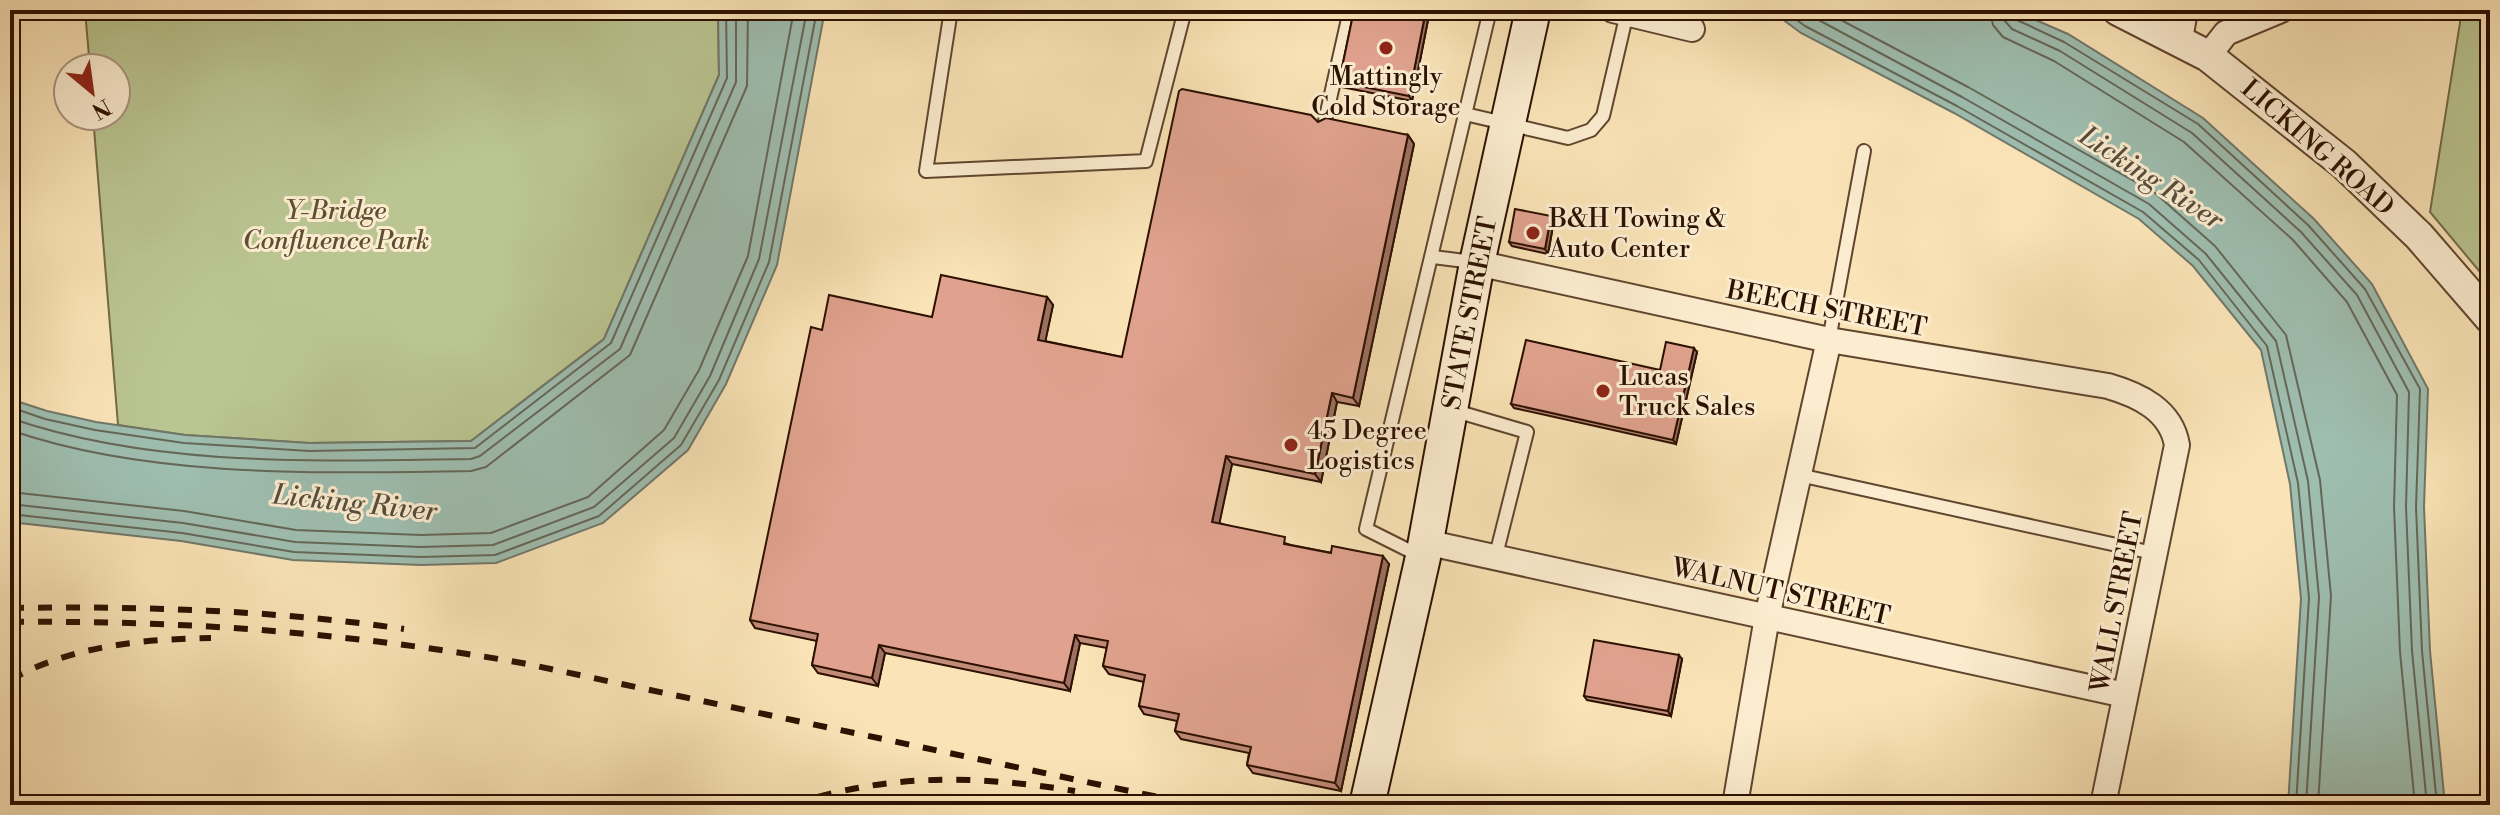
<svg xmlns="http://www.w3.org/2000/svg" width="2500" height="815" font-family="'Libre Bodoni',serif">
<rect width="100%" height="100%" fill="#fae4b7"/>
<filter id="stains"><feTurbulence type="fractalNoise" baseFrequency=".0025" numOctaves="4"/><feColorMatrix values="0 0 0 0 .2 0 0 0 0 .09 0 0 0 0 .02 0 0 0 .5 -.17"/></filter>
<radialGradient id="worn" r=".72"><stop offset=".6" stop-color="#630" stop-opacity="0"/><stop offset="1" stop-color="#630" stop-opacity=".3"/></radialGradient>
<g fill="#bac591" stroke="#736a48" stroke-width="2">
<polygon points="85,10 718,10 719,75 604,339 471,441 309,443 185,435 118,425 93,116 116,116 116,68 90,68"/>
<polygon points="2462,10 2490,10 2490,284 2430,212"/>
</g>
<g fill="#9ebeb0" stroke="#70786a" stroke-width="2">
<polygon points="718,10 825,10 777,265 726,384 688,450 603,523 496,563 421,565 293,560 181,541 10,522 10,399 47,411 96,422 185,435 309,443 471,441 604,339 719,75"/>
<polygon points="1770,10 2013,10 2068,34 2203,118 2314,219 2372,284 2428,389 2424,507 2430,651 2445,805 2288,805 2301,599 2290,484 2261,350 2193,266 2139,219 1954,113 1801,33"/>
</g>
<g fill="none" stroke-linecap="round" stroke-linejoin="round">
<g stroke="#656758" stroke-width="2">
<polyline points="1783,10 1805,26 1957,106 2143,212 2199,260 2267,346 2298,483 2309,598 2296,805"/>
<polyline points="1800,10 1962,97 2149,204 2206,254 2276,341 2308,481 2319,597 2306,805"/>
<polyline points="1822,10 1968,87 2155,193 2215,246 2286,335 2320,480 2331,596 2318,805"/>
<polyline points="1990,10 1993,25 2003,37 2054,61 2184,142 2293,240 2347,302 2397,395 2394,507 2400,652 2415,805"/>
<polyline points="2003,10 2004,20 2012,29 2060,51 2192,133 2301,232 2357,295 2409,392 2406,507 2412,651 2427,805"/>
<polyline points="2013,10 2017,20 2064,42 2198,124 2308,225 2365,289 2420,389 2416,507 2422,651 2437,805"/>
<polyline points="10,407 45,419 95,430 184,443 309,451 475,448 611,343 727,78 726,10"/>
<path d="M10,418C154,468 320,461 471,459L480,456L620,349L736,82V10"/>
<path d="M10,430C151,479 323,473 471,471L486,467L630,355L747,86L748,10"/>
<polyline points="10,492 184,511 296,530 421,535 491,533 588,497 664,430 699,370 748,256 794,10"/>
<polyline points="10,504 183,523 295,542 421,547 493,545 594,507 674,438 710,376 759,259 807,10"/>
<polyline points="10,514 182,533 294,552 421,557 495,555 599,516 681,445 719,380 769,262 817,10"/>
</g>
<defs>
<g id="service">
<polyline points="951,10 926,171 1146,161 1185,10"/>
<polyline points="1465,114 1568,138 1591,130 1603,116 1627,13"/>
<polyline points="1325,121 1350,10"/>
<polyline points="1433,257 1473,262"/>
<polyline points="1829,340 1864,151"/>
<polyline points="1452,410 1527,432 1496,555"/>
<polyline points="1799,475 2153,553"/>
<polyline points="1420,556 1366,529 1490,10"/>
</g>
<g id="minor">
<polyline points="1613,10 1692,29"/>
<polyline points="2180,40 2185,10"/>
<polyline points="2208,56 2226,33 2281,10"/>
<path d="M1477,263L1829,340L2108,386C2139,395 2171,410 2177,445L2103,805"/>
<polyline points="1425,542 2125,695"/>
<polyline points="1735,805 1767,617 1829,340"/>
</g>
<polyline id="tertiary" points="2118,10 2208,56 2344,164 2419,236 2490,318"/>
<polyline id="secondary" points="1367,805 1423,557 1477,263 1533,10"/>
</defs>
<use href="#service" stroke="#60452e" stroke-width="16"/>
<use href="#minor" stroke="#60452e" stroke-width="28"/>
<use href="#tertiary" stroke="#60452e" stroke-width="34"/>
<use href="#secondary" stroke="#2c1000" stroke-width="38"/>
<use href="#service" stroke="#fcedd0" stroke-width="12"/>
<use href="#minor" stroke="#fcedd0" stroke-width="24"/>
<use href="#tertiary" stroke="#fcedd0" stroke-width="30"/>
<use href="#secondary" stroke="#fcedd0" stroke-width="34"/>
<g stroke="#2c1000" stroke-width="6" stroke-dasharray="14 14" stroke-linecap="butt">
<path d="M10,608C142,606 273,610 404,629"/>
<path d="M10,622C183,620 351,633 522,663L1196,805"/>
<path d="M10,680C70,646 143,639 211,638"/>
<path d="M791,805C889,773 974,775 1075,791"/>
</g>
</g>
<g fill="#c18b7a" stroke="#2c1000" stroke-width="2">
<polygon points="1354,10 1430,10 1412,101 1342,87 1339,82"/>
<polygon points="1318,122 1408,135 1414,144 1359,406 1337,402 1321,482 1232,464 1219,523 1291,545 1389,564 1341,791 1253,773 1247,765 1249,753 1181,739 1175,731 1177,721 1144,714 1139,706 1144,682 1109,674 1103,666 1107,648 1080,643 1070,691 885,653 878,686 818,673 812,665 817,641 755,628 750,620 822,330 932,317 1047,297 1053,305 1045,341 1122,357"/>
<polygon points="1554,220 1548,254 1512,246 1509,242"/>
<polygon points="1697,352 1676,444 1514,408 1511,404 1660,370"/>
<polygon points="1682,659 1671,716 1587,700 1584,696"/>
</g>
<g fill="#9d7163" stroke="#2c1000" stroke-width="2">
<polygon points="1426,10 1430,10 1412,101 1409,96"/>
<polygon points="1408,135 1414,144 1359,406 1353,398"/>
<polygon points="1551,216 1554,220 1548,254 1545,249"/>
<polygon points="1047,297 1053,305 1044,348 1038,340"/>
<polygon points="1694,348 1697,352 1676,444 1673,440"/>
<polygon points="1332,393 1337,402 1321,482 1315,474"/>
<polygon points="1226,456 1232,464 1218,530 1212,522"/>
<polygon points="1383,556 1389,564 1341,791 1335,783"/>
<polygon points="1075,635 1080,643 1070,691 1064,683"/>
<polygon points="879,645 885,653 878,686 872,678"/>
<polygon points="1679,655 1682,659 1671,716 1668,711"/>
</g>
<g fill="#e0a28e" stroke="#2c1000" stroke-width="2">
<polygon points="1354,10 1426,10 1409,96 1339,82"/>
<polygon points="1182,89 1311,115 1318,122 1326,118 1408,135 1353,398 1332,393 1315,474 1226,456 1212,522 1285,537 1284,544 1331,553 1332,546 1383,556 1335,783 1247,765 1251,747 1175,731 1179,714 1139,706 1145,675 1103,666 1108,641 1075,635 1064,683 879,645 872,678 812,665 818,634 750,620 811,327 822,330 829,295 932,317 941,275 1047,297 1038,340 1122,357 1179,91"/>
<polygon points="1515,209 1551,216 1545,249 1509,242"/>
<polygon points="1526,340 1660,370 1666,342 1694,348 1673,440 1511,404"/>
<polygon points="1594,640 1679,655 1668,711 1584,696"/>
</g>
<g fill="#8f2418" stroke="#fcedd0" stroke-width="3">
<circle cx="1386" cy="48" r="8"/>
<circle cx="1533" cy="233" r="8"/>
<circle cx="1603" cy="391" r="8"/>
<circle cx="1291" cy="445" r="8"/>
</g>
<g text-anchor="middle" stroke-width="6" stroke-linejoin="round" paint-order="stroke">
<g font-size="26" fill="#2c1000" stroke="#fcedd0" text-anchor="start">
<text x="1386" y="85" text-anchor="middle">Mattingly<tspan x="1386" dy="30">Cold Storage</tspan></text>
<text x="1549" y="227">B&amp;H Towing &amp;<tspan x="1549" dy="30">Auto Center</tspan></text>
<text x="1619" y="385">Lucas<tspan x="1619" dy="30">Truck Sales</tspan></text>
<text x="1307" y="439">45 Degree<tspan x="1307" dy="30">Logistics</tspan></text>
</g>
<g font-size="26" fill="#2c1000" stroke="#fcedd0">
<text transform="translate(2318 147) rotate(41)" y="9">LICKING ROAD</text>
<text transform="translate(1827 308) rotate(11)" y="9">BEECH STREET</text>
<text transform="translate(1469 313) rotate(-79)" y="9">STATE STREET</text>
<text transform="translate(1781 591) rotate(13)" y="9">WALNUT STREET</text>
<text transform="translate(2116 602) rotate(-79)" y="9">WALL STREET</text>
</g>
<g font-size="26" font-style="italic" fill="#5e4f33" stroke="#fcedd0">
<text x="336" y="219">Y-Bridge<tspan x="336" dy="30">Confluence Park</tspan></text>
</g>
<g font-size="28" font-style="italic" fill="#544d3e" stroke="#fcedd0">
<text transform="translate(2152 177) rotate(33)" y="10">Licking River</text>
<text transform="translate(355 502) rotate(6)" y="10">Licking River</text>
</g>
</g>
<rect width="2500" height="815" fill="none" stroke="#fae4b7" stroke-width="40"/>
<rect x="12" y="12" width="2476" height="791" fill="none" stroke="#2c1000" stroke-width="4"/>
<rect x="20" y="20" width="2460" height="775" fill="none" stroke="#2c1000" stroke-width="2"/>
<g transform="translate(92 92) rotate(151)"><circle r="38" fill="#fcedd0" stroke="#a9957d" stroke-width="2"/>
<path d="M0-6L14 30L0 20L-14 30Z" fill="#8f2418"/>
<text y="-12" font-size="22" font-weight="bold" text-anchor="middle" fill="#2c1000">N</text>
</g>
<rect width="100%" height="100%" filter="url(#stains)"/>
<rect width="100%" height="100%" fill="url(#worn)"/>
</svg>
